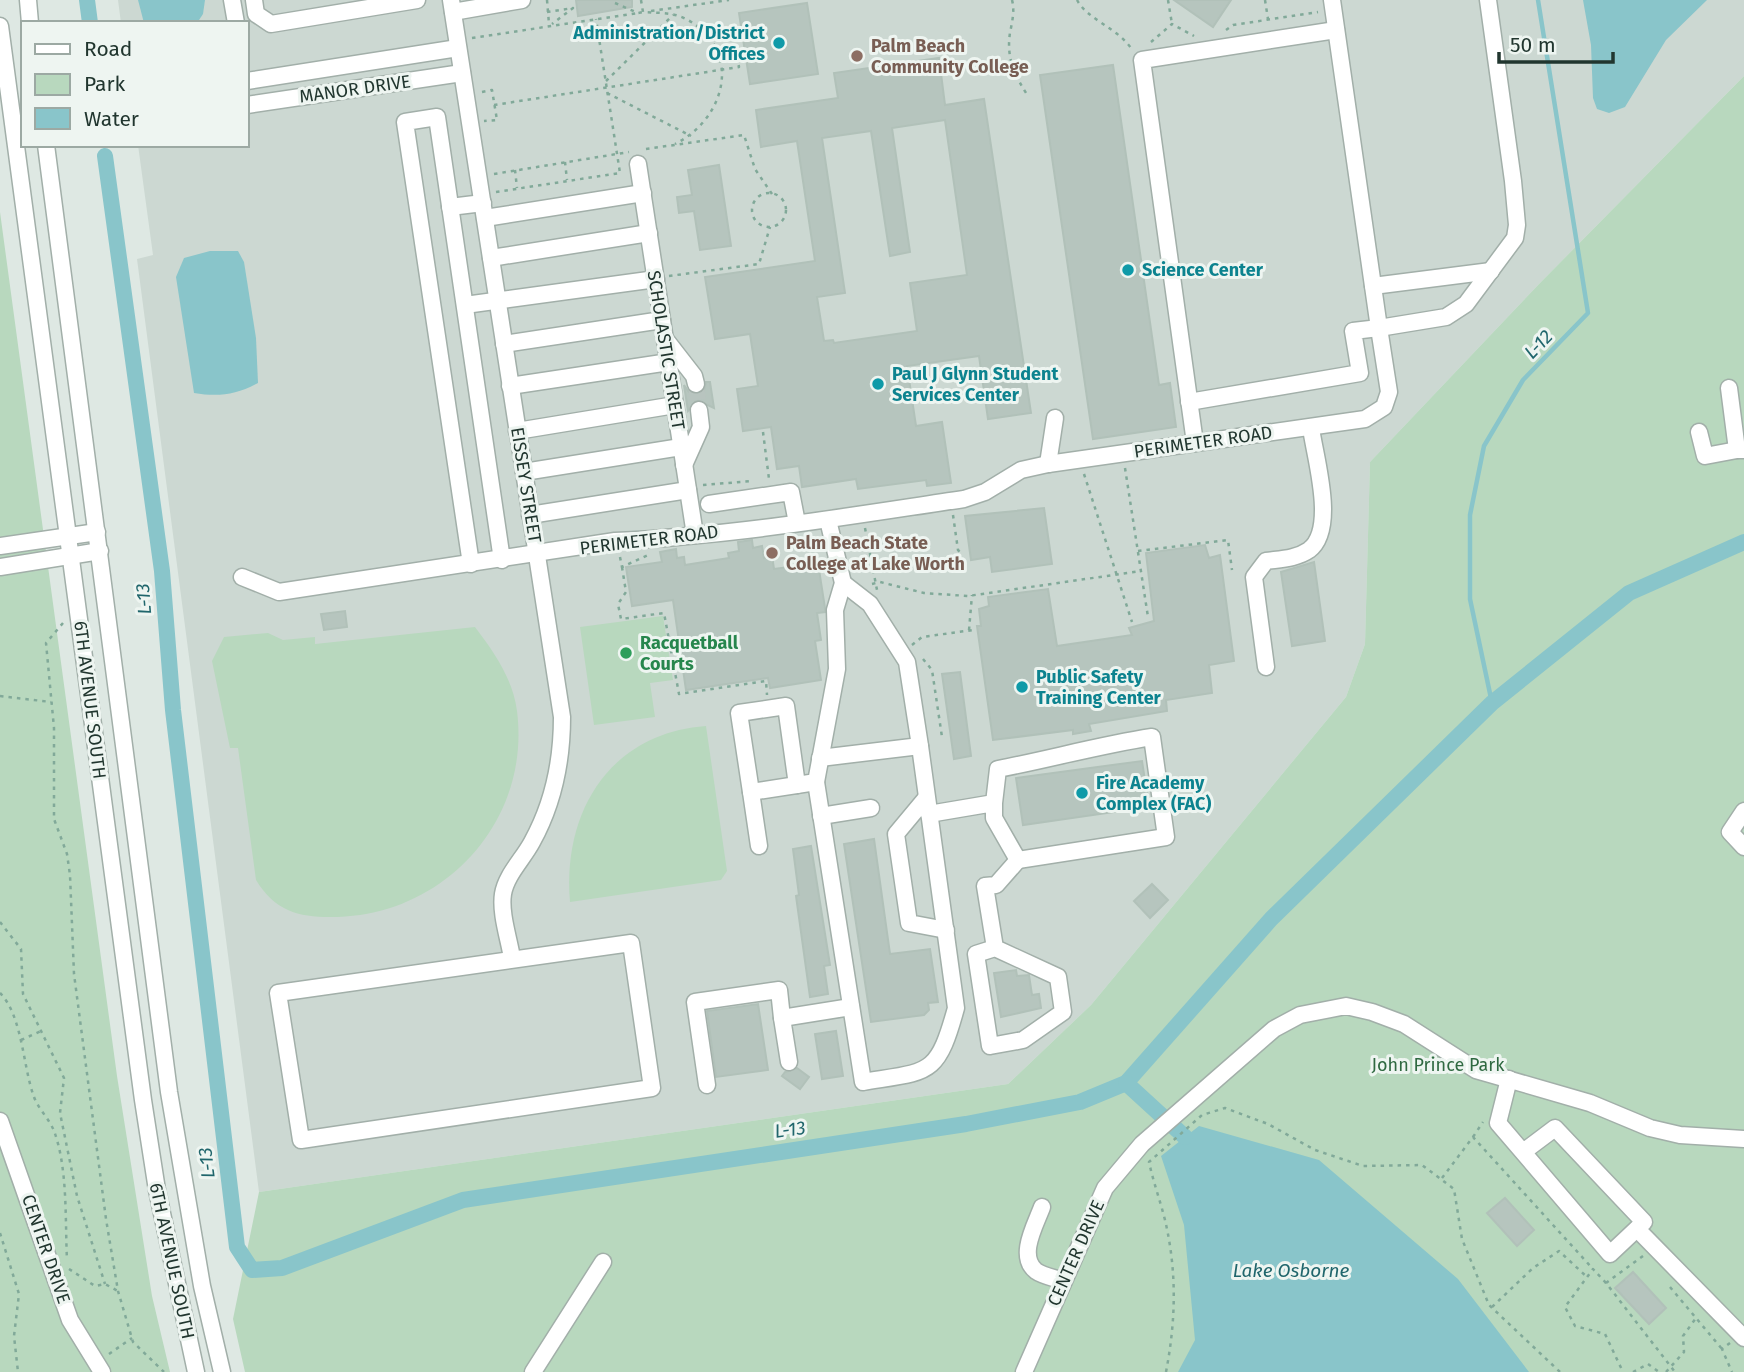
<svg xmlns="http://www.w3.org/2000/svg" width="1744" height="1372" font-family="'Fira Sans',sans-serif">
<rect width="100%" height="100%" fill="#dee8e3"/>
<polygon fill="#ccd8d2" points="118,0 1744,0 1744,76 1540,283 1370,462 1365,644 1346,697 1091,1005 1008,1084 259,1192 137,259 153,255 138,145 247,145 247,23 121,23"/>
<g fill="#b8d8be">
<polygon points="1744,76 1744,1372 245,1372 233,1319 259,1192 1008,1084 1091,1005 1346,697 1365,644 1370,462 1540,283"/>
<polygon points="0,212 117,1076 152,1296 170,1372 0,1372"/>
<polygon points="663,616 673,680 650,683 655,717 594,725 580,627"/>
<path d="M475,627C494,652 513,679 517,711C531,821 445,914 338,917C302,918 276,913 256,880L238,748H230L212,661L224,637L268,633L283,640L315,637V644Z"/>
<path d="M706,726L727,871L721,880L570,902C562,812 610,733 706,726Z"/>
</g>
<g fill="#89c5ca">
<polygon points="138,0 205,0 203,14 197,23 144,23"/>
<polygon points="1583,0 1707,0 1666,40 1625,107 1609,113 1597,109 1593,98 1591,45"/>
<path d="M210,251H238L244,262L256,338L258,383C236,395 218,397 194,393L176,277L184,258Z"/>
<polygon points="1199,1126 1319,1160 1458,1279 1529,1372 1178,1372 1195,1340 1184,1225 1161,1156"/>
</g>
<g fill="none" stroke-linecap="round" stroke-linejoin="round">
<polyline stroke="#89c5ca" stroke-width="4.5" points="1492,703 1470,599 1470,515 1484,446 1523,380 1588,313 1538,0"/>
<g stroke="#89c5ca" stroke-width="16">
<polyline points="87,0 90,23"/>
<polyline points="105,156 162,571 173,710 237,1247 252,1270 282,1268 463,1200 966,1124 1080,1102 1126,1083 1271,919 1492,703 1629,593 1744,542"/>
<polyline points="1126,1083 1185,1137"/>
</g>
</g>
<g fill="#b6c5be" stroke="#b1c1b9" stroke-width="2" fill-rule="evenodd">
<polygon points="576,0 632,0 632,7 578,16"/>
<polygon points="1174,0 1231,0 1213,27"/>
<polygon points="807,3 818,74 750,84 739,13"/>
<path d="M939,58L945,105L984,99L1031,413L988,419L979,356L907,366L916,426L942,422L951,483L927,486L926,480L858,489L856,479L802,487L799,466L777,469L771,427L743,431L737,389L758,386L750,334L715,339L705,277L815,261L797,141L761,147L756,110L838,98L834,73ZM945,120L967,275L910,283L917,331L834,343L833,340L824,341L817,297L845,293L822,138L871,131L890,256L910,252L892,128Z"/>
<polygon points="1113,65 1159,385 1170,383 1176,427 1093,439 1040,75"/>
<polygon points="719,165 731,246 700,250 694,211 679,213 677,197 692,195 688,170"/>
<polygon points="706,382 710,382 714,408 697,400 688,411 684,385 689,392 698,394 704,391"/>
<polygon points="1044,508 1052,564 992,572 990,557 971,560 965,516"/>
<polygon points="752,540 753,548 762,546 764,558 772,556 774,569 818,563 825,608 825,612 817,613 821,640 815,641 821,680 770,688 768,678 686,690 673,600 632,606 626,567 662,562 660,552 676,549 677,558 684,557 685,565 729,558 728,553 739,551 738,542"/>
<polygon points="1205,545 1209,558 1220,555 1234,661 1209,665 1212,693 1166,700 1167,711 1089,724 1091,731 1073,734 1073,730 993,740 977,626 981,626 979,609 989,606 988,597 1048,589 1057,646 1132,635 1129,628 1154,621 1146,553"/>
<polygon points="1314,562 1325,641 1292,646 1281,572"/>
<polygon points="345,611 347,627 324,630 321,614"/>
<polygon points="960,672 971,756 954,759 942,674"/>
<polygon points="1142,761 1149,807 1023,825 1016,778"/>
<polygon points="874,839 890,954 930,949 938,1002 928,1003 929,1010 924,1015 871,1022 844,844"/>
<polygon points="811,846 830,965 824,966 828,994 810,997 796,896 799,895 793,849"/>
<polygon points="1152,884 1168,900 1150,918 1134,901"/>
<polygon points="1016,970 1017,976 1029,975 1032,995 1039,994 1041,1008 1001,1017 994,973"/>
<polygon points="758,1004 768,1070 716,1077 707,1011"/>
<polygon points="836,1031 843,1076 822,1079 815,1034"/>
<polygon points="797,1068 809,1077 800,1089 782,1076 785,1072"/>
<polygon points="1505,1198 1534,1230 1517,1246 1487,1213"/>
<polygon points="1633,1272 1666,1308 1649,1324 1615,1288"/>
</g>
<g fill="none" stroke-linecap="round" stroke-linejoin="round">
<polyline stroke="#b8c4bf" stroke-width="16" stroke-dasharray="16 8" stroke-linecap="butt" points="696,384 699,410"/>
<defs>
<g id="minor">
<polyline points="28,0 30,23"/>
<polyline points="232,0 236,23"/>
<polyline points="254,0 256,14 271,24 417,0"/>
<path d="M451,0L562,717C562,760 553,804 532,842C523,859 506,875 503,894C500,913 509,939 512,958"/>
<polyline points="453,12 522,0"/>
<polyline points="0,26 143,1100 157,1190 196,1372"/>
<polyline points="247,81 458,48"/>
<polyline points="247,105 462,73"/>
<polyline points="46,145 169,1092 202,1286 222,1372"/>
<polyline points="638,164 695,535"/>
<polyline points="450,207 483,203"/>
<polyline points="485,218 643,193"/>
<polyline points="491,258 649,233"/>
<polyline points="1373,286 1491,271"/>
<polyline points="465,305 656,279"/>
<polyline points="666,340 694,376 696,384"/>
<polyline points="504,344 662,320"/>
<polyline points="510,386 669,362"/>
<polyline points="1729,388 1737,450 1744,450"/>
<polyline points="1189,402 1360,373 1353,331 1379,328 1332,0"/>
<polyline points="517,431 675,405"/>
<polyline points="1699,432 1705,456 1737,450"/>
<polyline points="1195,443 1142,60 1336,30"/>
<polyline points="1048,464 1055,418"/>
<polyline points="684,465 701,427 699,410"/>
<polyline points="524,472 681,447"/>
<polyline points="709,504 791,492 797,523"/>
<polyline points="530,515 688,490"/>
<polyline points="0,546 97,532"/>
<polyline points="471,564 405,122 437,117 502,560"/>
<polyline points="0,567 100,551"/>
<path d="M242,577L279,592L615,541C732,536 849,516 964,499L985,492L1021,470L1048,464L1365,419L1384,407L1389,392L1379,328L1446,317L1466,304L1515,238L1517,225L1513,181L1488,0"/>
<path d="M1266,667L1254,577L1266,561C1280,559 1296,559 1309,550C1337,529 1315,458 1311,428"/>
<polyline points="820,758 920,746 907,662 870,604 843,583"/>
<path d="M816,782L863,1082C930,1071 937,1077 956,1008L920,746"/>
<polyline points="751,792 739,713 786,706 797,785"/>
<polyline points="926,798 896,834 909,923 946,930"/>
<polyline points="1744,811 1730,832 1744,847"/>
<path d="M929,814L994,803L998,769C1050,759 1100,745 1152,737L1166,837L1018,860L994,818V803"/>
<polyline points="821,816 871,808"/>
<polyline points="759,846 751,792 816,782 837,669 835,610 843,583 828,520"/>
<polygon points="631,943 652,1088 301,1140 278,993"/>
<polyline points="995,948 976,954 990,1046 1023,1040 1063,1012 1058,977 995,948 985,886 996,885 1018,860"/>
<polyline points="789,1062 782,1018 851,1007"/>
<polyline points="1509,1079 1498,1123 1610,1254 1644,1222 1555,1128 1523,1152"/>
<polyline points="707,1085 695,1002 779,990 782,1018"/>
<polyline points="0,1121 70,1320 102,1372"/>
<path d="M1042,1207C1036,1224 1017,1256 1036,1271C1043,1276 1055,1278 1063,1281"/>
<polyline points="1637,1229 1744,1338"/>
<polyline points="533,1372 603,1262"/>
<polyline points="1024,1372 1105,1188 1142,1144 1274,1029 1300,1015 1346,1006 1372,1012 1404,1024 1476,1070 1590,1103 1650,1128 1680,1135 1744,1139"/>
</g>
</defs>
<use href="#minor" stroke="#a2afa9" stroke-width="19"/>
<g stroke="#81a999" stroke-width="2.5" stroke-dasharray="3.5 5" stroke-linecap="butt">
<polyline points="547,0 549,24"/>
<path d="M641,0L643,12C657,13 673,12 686,19C743,49 727,118 675,144"/>
<path d="M1012,0C1015,11 1012,22 1010,33C1006,58 1015,76 1028,96"/>
<path d="M1077,0C1088,20 1116,27 1131,48"/>
<polyline points="1168,0 1172,24"/>
<polyline points="1265,0 1268,19"/>
<polyline points="615,3 638,13 644,12"/>
<polyline points="651,11 729,0"/>
<polyline points="547,12 573,8 552,24"/>
<polyline points="1226,30 1233,25 1318,12"/>
<polyline points="472,38 638,13"/>
<polyline points="1151,42 1172,24 1194,36"/>
<polyline points="606,81 673,15"/>
<polyline points="482,92 492,90 497,120 484,121"/>
<polyline points="607,93 691,136"/>
<polyline points="494,105 739,67 736,47"/>
<polyline points="646,149 744,135 755,169 772,194"/>
<polyline points="565,162 567,180"/>
<polyline points="515,170 517,188"/>
<polyline points="494,174 629,152"/>
<polyline points="496,192 620,173 596,19"/>
<circle cx="769" cy="210" r="17"/>
<polyline points="669,276 759,264 770,227"/>
<polyline points="763,432 769,479"/>
<polyline points="1125,468 1148,617"/>
<polyline points="1084,474 1132,622"/>
<polyline points="703,485 752,481"/>
<polyline points="953,515 958,550 962,554"/>
<polyline points="865,528 877,590"/>
<polyline points="1138,551 1228,540 1232,570"/>
<polyline points="620,557 622,567 648,555"/>
<polyline points="622,567 626,592 618,604 621,619 664,613 679,694 766,681 767,695"/>
<polyline points="872,584 880,582 924,593 968,596 1141,571"/>
<polyline points="63,623 46,643 54,728 54,819 67,854 70,875 74,974 106,1219 118,1291 133,1342 164,1372"/>
<polyline points="969,630 972,595"/>
<polyline points="912,645 922,637 973,630"/>
<polyline points="923,659 932,670 942,737"/>
<polyline points="0,696 51,702"/>
<polyline points="0,922 21,949 23,994 64,1078 60,1113 77,1196 105,1284"/>
<path d="M0,993C22,1015 23,1065 33,1094C37,1108 49,1118 54,1131C68,1168 65,1221 67,1260"/>
<polyline points="21,1040 41,1031"/>
<polyline points="1473,1137 1483,1122"/>
<polyline points="1442,1178 1473,1137 1593,1269"/>
<polyline points="0,1233 19,1294 14,1336 18,1372"/>
<polyline points="1643,1256 1606,1283 1675,1372"/>
<polyline points="69,1269 95,1286 105,1284 118,1291"/>
<polyline points="1606,1283 1593,1269 1565,1307 1575,1326 1605,1334 1623,1372"/>
<polyline points="1670,1287 1722,1349"/>
<polyline points="1492,1307 1533,1268 1559,1251 1587,1277"/>
<polyline points="1730,1343 1722,1349 1732,1372"/>
<polyline points="109,1354 132,1338"/>
<path d="M1166,1372C1176,1320 1177,1271 1165,1220C1160,1200 1153,1181 1149,1162L1202,1115L1225,1108L1268,1124L1315,1150L1363,1166L1422,1165L1454,1189L1462,1239L1489,1305L1560,1372"/>
<polyline points="1633,1372 1648,1364 1659,1372"/>
<polyline points="1666,1372 1684,1352 1683,1336 1696,1318"/>
</g>
<use href="#minor" stroke="#fff" stroke-width="16"/>
</g>
<g fill="#0f9aa8" stroke="#eef5f1" stroke-width="2.5">
<circle cx="779" cy="43" r="7"/>
<circle cx="1128" cy="270" r="7"/>
<circle cx="878" cy="384" r="7"/>
<circle cx="1022" cy="687" r="7"/>
<circle cx="1082" cy="793" r="7"/>
</g>
<g fill="#8d6e63" stroke="#eef5f1" stroke-width="2.5">
<circle cx="857" cy="56" r="7"/>
<circle cx="772" cy="553" r="7"/>
</g>
<circle fill="#2e9e5b" stroke="#eef5f1" stroke-width="2.5" cx="626" cy="653" r="7"/>
<g text-anchor="middle" stroke-width="6" stroke-linejoin="round" paint-order="stroke">
<g font-size="18" font-weight="bold" fill="#0d838f" stroke="#eef5f1" text-anchor="start">
<text x="765" y="39" text-anchor="end">Administration/District<tspan x="765" dy="21">Offices</tspan></text>
<text x="1142" y="276">Science Center</text>
<text x="892" y="380">Paul J Glynn Student<tspan x="892" dy="21">Services Center</tspan></text>
<text x="1036" y="683">Public Safety<tspan x="1036" dy="21">Training Center</tspan></text>
<text x="1096" y="789">Fire Academy<tspan x="1096" dy="21">Complex (FAC)</tspan></text>
</g>
<g font-size="18" font-weight="bold" fill="#785e54" stroke="#eef5f1" text-anchor="start">
<text x="871" y="52">Palm Beach<tspan x="871" dy="21">Community College</tspan></text>
<text x="786" y="549">Palm Beach State<tspan x="786" dy="21">College at Lake Worth</tspan></text>
</g>
<g font-size="18" fill="#21362f" stroke="#eef5f1">
<text transform="translate(355 89) rotate(-8)" y="6">MANOR DRIVE</text>
<text transform="translate(666 350) rotate(81)" y="6">SCHOLASTIC STREET</text>
<text transform="translate(1203 442) rotate(-8)" y="6">PERIMETER ROAD</text>
<text transform="translate(526 485) rotate(81)" y="6">EISSEY STREET</text>
<text transform="translate(649 540) rotate(-7)" y="6">PERIMETER ROAD</text>
<text transform="translate(90 700) rotate(83)" y="6">6TH AVENUE SOUTH</text>
<text transform="translate(46 1249) rotate(71)" y="6">CENTER DRIVE</text>
<text transform="translate(1076 1253) rotate(-66)" y="6">CENTER DRIVE</text>
<text transform="translate(172 1261) rotate(78)" y="6">6TH AVENUE SOUTH</text>
</g>
<g font-size="18" font-weight="bold" fill="#27864d" stroke="#eef5f1" text-anchor="start">
<text x="640" y="649">Racquetball<tspan x="640" dy="21">Courts</tspan></text>
</g>
<g font-size="18" fill="#2f6941" stroke="#eef5f1">
<text x="1438" y="1071">John Prince Park</text>
</g>
<g font-size="19" font-style="italic" fill="#20666c" stroke="#eef5f1">
<text transform="translate(1538 344) rotate(-46)" y="7">L-12</text>
<text transform="translate(143 599) rotate(-95)" y="7">L-13</text>
<text transform="translate(790 1129) rotate(-8)" y="7">L-13</text>
<text transform="translate(206 1163) rotate(-97)" y="7">L-13</text>
<text x="1291" y="1277">Lake Osborne</text>
</g>
</g>
<rect x="21" y="21" width="228" height="126" fill="#eef5f1" stroke="#9ca9a3" stroke-width="2"/>
<rect x="35" y="44" width="35" height="10" fill="#ffffff" stroke="#9ca9a3" stroke-width="2"/>
<text x="84" y="56" font-size="21" fill="#21362f">Road</text>
<rect x="35" y="74" width="35" height="21" fill="#b8d8be" stroke="#9ca9a3" stroke-width="2"/>
<text x="84" y="91" font-size="21" fill="#21362f">Park</text>
<rect x="35" y="108" width="35" height="21" fill="#89c5ca" stroke="#9ca9a3" stroke-width="2"/>
<text x="84" y="126" font-size="21" fill="#21362f">Water</text>
<path d="M1499 52v10h114v-10" fill="none" stroke="#21362f" stroke-width="3.5"/>
<text x="1510" y="52" font-size="21" fill="#21362f" stroke="#eef5f1" stroke-width="5" paint-order="stroke">50 m</text>
</svg>
